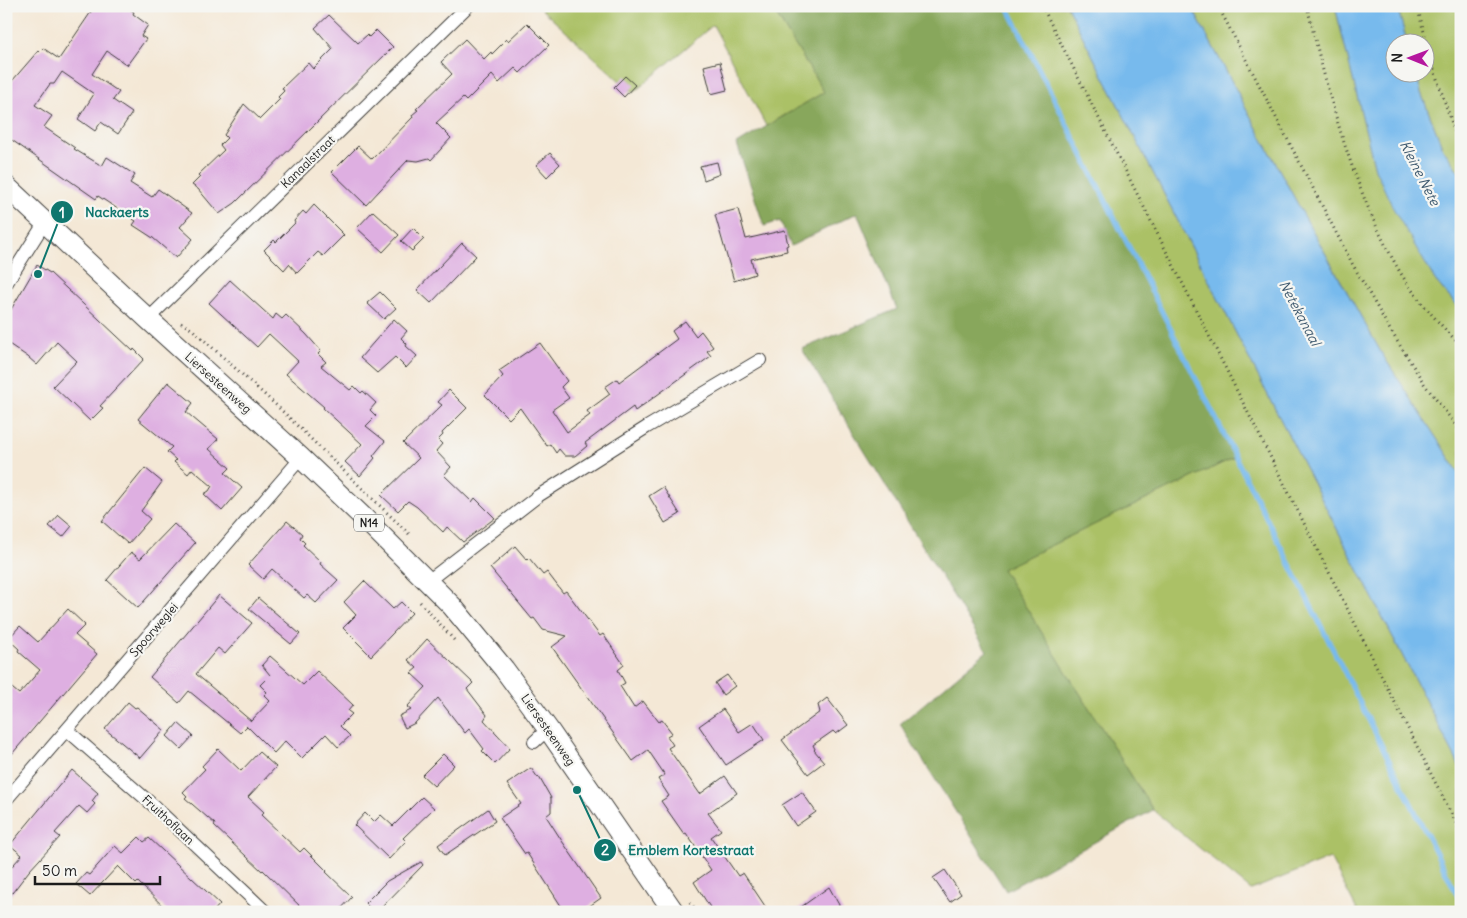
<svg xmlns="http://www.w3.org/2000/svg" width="1467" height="918" font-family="Delius,sans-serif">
<rect width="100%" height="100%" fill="#f6f6f2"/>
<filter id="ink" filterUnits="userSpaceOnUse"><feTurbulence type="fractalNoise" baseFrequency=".02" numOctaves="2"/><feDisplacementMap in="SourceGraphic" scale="10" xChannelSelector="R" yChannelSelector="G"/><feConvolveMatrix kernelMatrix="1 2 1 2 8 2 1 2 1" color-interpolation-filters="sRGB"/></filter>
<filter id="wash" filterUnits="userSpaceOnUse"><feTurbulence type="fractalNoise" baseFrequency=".0096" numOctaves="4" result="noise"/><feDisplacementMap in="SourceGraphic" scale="20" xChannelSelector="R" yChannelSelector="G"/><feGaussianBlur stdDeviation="1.12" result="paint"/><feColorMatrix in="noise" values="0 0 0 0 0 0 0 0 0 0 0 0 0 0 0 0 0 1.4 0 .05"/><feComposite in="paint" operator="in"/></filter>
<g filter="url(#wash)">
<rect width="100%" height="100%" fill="#f4e8d6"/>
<g fill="#abc166" stroke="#646e41">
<polygon points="538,6 771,6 825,92 766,126 713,25 633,93"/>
<polygon points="1007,6 1067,6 1461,769 1461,912 1358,912 1330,858 1251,890 1153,810 1001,569 1235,457"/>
<polygon points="1191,6 1335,6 1375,169 1435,280 1461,311 1461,476 1382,354 1302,212"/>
<polygon points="1397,6 1461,6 1461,175 1443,149 1421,93 1416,73 1424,72 1424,42 1407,42"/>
</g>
<polygon fill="#88a75b" stroke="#52623c" points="771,6 839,6 843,13 875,6 1007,6 1235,457 1002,569 1153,810 1006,891 900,724 987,651 802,349 897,309 857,213 791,246 780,221 764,226 737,144 824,92"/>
<g fill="#77baed" stroke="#4a6b84">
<polygon points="1067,6 1191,6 1302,212 1382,354 1461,476 1461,769"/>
<polygon points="1335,6 1397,6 1407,42 1394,42 1394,72 1416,73 1421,93 1443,149 1461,175 1461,311 1435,280 1393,208 1375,169"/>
</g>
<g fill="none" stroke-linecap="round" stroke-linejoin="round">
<g stroke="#77baed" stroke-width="5">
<polyline points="1007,6 1461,902"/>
<polyline points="1459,6 1461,14"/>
</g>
</g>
<g id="blocks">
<g fill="#deafe1">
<polygon points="95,6 125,6 134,12 133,14 148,25 141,36 146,39 127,65 107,51 92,74 119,92 113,100 132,113 118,134 101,122 95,131 78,119 94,94 62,72 54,84 50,84 35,105 52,116 44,127 75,148 74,149 102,166 107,157 135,175 130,183 152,197 158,189 192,213 180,227 193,239 176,258 153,238 133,225 136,221 98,196 96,199 6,136 6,88 38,51 39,52 43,48 59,59"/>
<polygon points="329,15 358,43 367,35 369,37 376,30 393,47 235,203 219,214 198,189 192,185 200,177 198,175 224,150 220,145 227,138 224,135 244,104 260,119 280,99 278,97 284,91 282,88 308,63 313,69 333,49 315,28"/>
<polygon points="527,23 549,45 520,73 515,68 499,83 492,75 466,101 463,98 436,123 451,138 431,160 429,158 418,161 408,160 366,205 332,172 358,146 372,159 413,117 412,115 418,110 416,109 452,74 441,62 465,39 484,59 491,52 492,54 507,39 508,41"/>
<polygon points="720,62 727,90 711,94 704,66"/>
<polygon points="625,76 635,85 624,97 614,87"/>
<polygon points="550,153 560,164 547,177 536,165"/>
<polygon points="717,162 720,174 704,180 700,166"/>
<polygon points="314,205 344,235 323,256 318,252 297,273 289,264 284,270 264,250 274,240 276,242 295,223 294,221 303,211 306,214"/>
<polygon points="738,209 746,239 785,230 788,245 786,246 787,251 751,259 755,274 734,281 715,215"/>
<polygon points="373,211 399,235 383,252 357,228"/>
<polygon points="413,228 424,239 412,251 401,241"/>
<polygon points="462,243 476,256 431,303 417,290"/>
<polygon points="37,265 50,273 133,351 134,349 144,359 100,406 103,408 90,421 53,386 77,361 57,342 37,365 28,357 6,342 6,318"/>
<polygon points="230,280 273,319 276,314 282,319 286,315 306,334 321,351 318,354 326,362 321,366 350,390 354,386 361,393 363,391 376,403 370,410 376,416 366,426 385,441 373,456 375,458 360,476 345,462 362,444 323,408 324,407 286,374 298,361 269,334 257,347 209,303"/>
<polygon points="380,292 396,308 384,319 367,303"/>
<polygon points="394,319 407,331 401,338 407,344 406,346 417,356 406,368 395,357 377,373 360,358"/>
<polygon points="685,321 696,336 701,331 713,347 707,351 711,356 635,411 633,407 585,443 587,446 575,456 565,456 559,449 556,453 550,444 547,446 520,408 509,419 485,395 503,376 499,371 540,343 567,381 561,387 569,398 552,410 567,432 590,415 587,411 610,394 605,387 617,379 619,382 677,339 672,331"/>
<polygon points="168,382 193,403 186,412 218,439 209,449 230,468 225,473 242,488 222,511 204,494 209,491 212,486 192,469 188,474 174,462 176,460 167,452 172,447 138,419"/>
<polygon points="449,390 467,408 442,433 443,435 438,440 442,444 436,451 451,467 444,475 472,502 475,498 495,518 463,542 447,527 443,532 417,507 408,501 398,511 381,495 419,458 403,443 442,405 438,402"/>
<polygon points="145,468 162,482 141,511 150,519 128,544 102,521"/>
<polygon points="663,487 680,514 665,523 649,496"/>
<polygon points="59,515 72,526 63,537 49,526"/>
<polygon points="287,521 302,534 300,538 305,543 303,545 321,562 320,564 338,580 316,603 307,595 304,598 272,569 263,579 248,565"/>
<polygon points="174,524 195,543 138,608 107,580 131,552 140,559"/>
<polygon points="515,546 527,560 529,558 543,575 547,572 563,593 566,591 600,636 603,634 624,665 618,670 625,683 620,686 634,708 643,701 659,722 662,720 672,733 667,736 673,745 668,748 700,794 725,776 737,793 708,813 721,830 711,837 738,876 743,873 769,912 713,912 694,882 711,870 686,833 684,834 661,801 669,796 658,779 665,775 648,750 633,761 552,647 567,636 543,630 534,618 532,619 490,568"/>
<polygon points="364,581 393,609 401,602 412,613 371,656 343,628 356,615 344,602"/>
<polygon points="219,595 252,623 225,654 218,648 196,674 251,721 270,701 264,695 267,692 260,685 270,675 262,665 270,656 303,685 317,671 353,705 348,711 352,714 340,726 350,736 338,747 326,734 302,758 285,741 274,753 247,726 240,733 189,691 179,703 150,677"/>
<polygon points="258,598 300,634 291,644 249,609"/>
<polygon points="68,609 85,625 75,635 97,654 6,761 6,683 19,694 40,670 18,651 19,649 8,639 20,626 38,642"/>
<polygon points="427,639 473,683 467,689 487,715 484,720 510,748 495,764 482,751 484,749 469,729 465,733 438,698 415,723 405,728 399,716 411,710 407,707 426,687 411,673 417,668 408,660"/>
<polygon points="727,675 735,686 723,695 715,683"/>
<polygon points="827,698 848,725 836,734 833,731 813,745 815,749 814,750 824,762 808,774 782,740 820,712 818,705"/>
<polygon points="128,702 135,708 137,707 164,730 140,758 105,729"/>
<polygon points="723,709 739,732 753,723 764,740 726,765 699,726"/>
<polygon points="178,723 193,736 181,749 167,736"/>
<polygon points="218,749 241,771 259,752 276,767 248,797 264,812 261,815 300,852 304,848 327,871 326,872 352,897 338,912 306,912 263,870 262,871 214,826 215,824 185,798 187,796 183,792 205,769 202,766"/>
<polygon points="443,754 454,765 434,786 422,775"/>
<polygon points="531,768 538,778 539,777 551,798 551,812 546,816 562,841 601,898 581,912 565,912 527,853 525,854 500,818 521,804 507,784"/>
<polygon points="72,770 98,793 92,801 95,804 87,813 79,806 55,833 60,837 29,871 6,901 6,873 22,855 10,845"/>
<polygon points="802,792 816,812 796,826 782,805"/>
<polygon points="422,797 434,808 403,838 406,841 389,859 354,825 365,813 374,822 381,815 393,826"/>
<polygon points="488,809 495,821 445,855 438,845"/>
<polygon points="139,837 144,842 149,838 220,904 213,912 169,912 138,882 136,884 118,866 90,896 76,884 86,873 89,875 115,846 123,853"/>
<polygon points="421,862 423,865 377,912 374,912 365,903 387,881"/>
<polygon points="945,870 961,894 950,902 933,878"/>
<polygon points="829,887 843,912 794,912"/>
</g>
</g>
</g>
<g filter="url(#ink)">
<use href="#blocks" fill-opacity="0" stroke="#3c3b38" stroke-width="1"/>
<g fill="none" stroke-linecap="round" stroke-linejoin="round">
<defs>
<g id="minor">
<polyline points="6,284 45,222"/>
<polyline points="148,319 468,6"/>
<polyline points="428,581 538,496 647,427 760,360"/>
<polyline points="67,730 155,807 266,912"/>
<polyline points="534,742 548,729"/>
<polyline points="6,800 301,458"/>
</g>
<polyline id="primary" points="6,186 148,319 301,458 365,519 452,606 504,669 548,729 674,912"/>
</defs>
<use href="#minor" stroke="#3c3b38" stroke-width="14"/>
<use href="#primary" stroke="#3c3b38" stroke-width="22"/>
<g stroke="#3c3b38" stroke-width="3" stroke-dasharray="1 4" stroke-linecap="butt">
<polyline points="1042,6 1461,833"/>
<polyline points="1218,6 1353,265 1389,328 1425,385 1461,432"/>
<path d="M1307,6C1329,98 1353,190 1400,272C1416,299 1439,323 1461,346"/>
<polyline points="1417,6 1435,73 1457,138 1461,144"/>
<polyline points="6,163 13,169"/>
<polyline points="181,323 193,330 276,405 409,534"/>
<polyline points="420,602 454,640"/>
<polyline points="690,902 697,912"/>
</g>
<use href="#minor" stroke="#fff" stroke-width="12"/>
<use href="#primary" stroke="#fff" stroke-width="20"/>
</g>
</g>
<g text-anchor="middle" stroke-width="4.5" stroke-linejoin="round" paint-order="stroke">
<rect fill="#f6f6f2" stroke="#5d5d5c" stroke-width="1" x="354" y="514.5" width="30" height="17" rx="4"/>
<g font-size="11" font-weight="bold" fill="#1c1c1c">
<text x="369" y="527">N14</text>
</g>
<g font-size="12" fill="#1c1c1c" stroke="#f6f6f2">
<text transform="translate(308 162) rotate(-44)" y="4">Kanaalstraat</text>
<text transform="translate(218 383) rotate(42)" y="4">Liersesteenweg</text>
<text transform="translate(154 630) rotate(-49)" y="4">Spoorweglei</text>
<text transform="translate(548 730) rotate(55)" y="4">Liersesteenweg</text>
<text transform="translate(168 820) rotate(43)" y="4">Fruithoflaan</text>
</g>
<g font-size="14" font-style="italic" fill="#405b70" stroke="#f6f6f2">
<text transform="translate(1420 173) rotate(63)" y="5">Kleine Nete</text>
<text transform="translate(1300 313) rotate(62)" y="5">Netekanaal</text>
</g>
</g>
<path fill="none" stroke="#0f766e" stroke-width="2" d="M38 274L62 212M577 790L605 850"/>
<g fill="#0f766e" stroke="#f6f6f2" stroke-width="2">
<circle cx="38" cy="274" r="5"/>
<circle cx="577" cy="790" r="5"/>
<circle cx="62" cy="212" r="12"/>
<circle cx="605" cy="850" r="12"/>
</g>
<g font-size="15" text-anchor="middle" font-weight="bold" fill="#fff">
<text x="62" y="218">1</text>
<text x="605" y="855">2</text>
</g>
<g font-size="14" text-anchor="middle" font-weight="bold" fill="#0f766e" stroke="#f6f6f2" stroke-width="4.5" stroke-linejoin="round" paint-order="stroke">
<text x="117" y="217">Nackaerts</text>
<text x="691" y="855">Emblem Kortestraat</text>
</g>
<rect width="1467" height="918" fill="none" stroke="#f6f6f2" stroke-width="25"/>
<g transform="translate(1410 58) rotate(271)"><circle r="24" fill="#f6f6f2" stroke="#9f9f9c"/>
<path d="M0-4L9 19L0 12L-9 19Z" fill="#b5179e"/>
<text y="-8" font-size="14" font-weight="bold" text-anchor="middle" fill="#1c1c1c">N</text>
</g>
<path d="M35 876v8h125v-8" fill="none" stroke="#1c1c1c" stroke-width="2.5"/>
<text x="42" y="876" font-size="15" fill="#1c1c1c" stroke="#f6f6f2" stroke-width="4" paint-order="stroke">50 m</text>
</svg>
